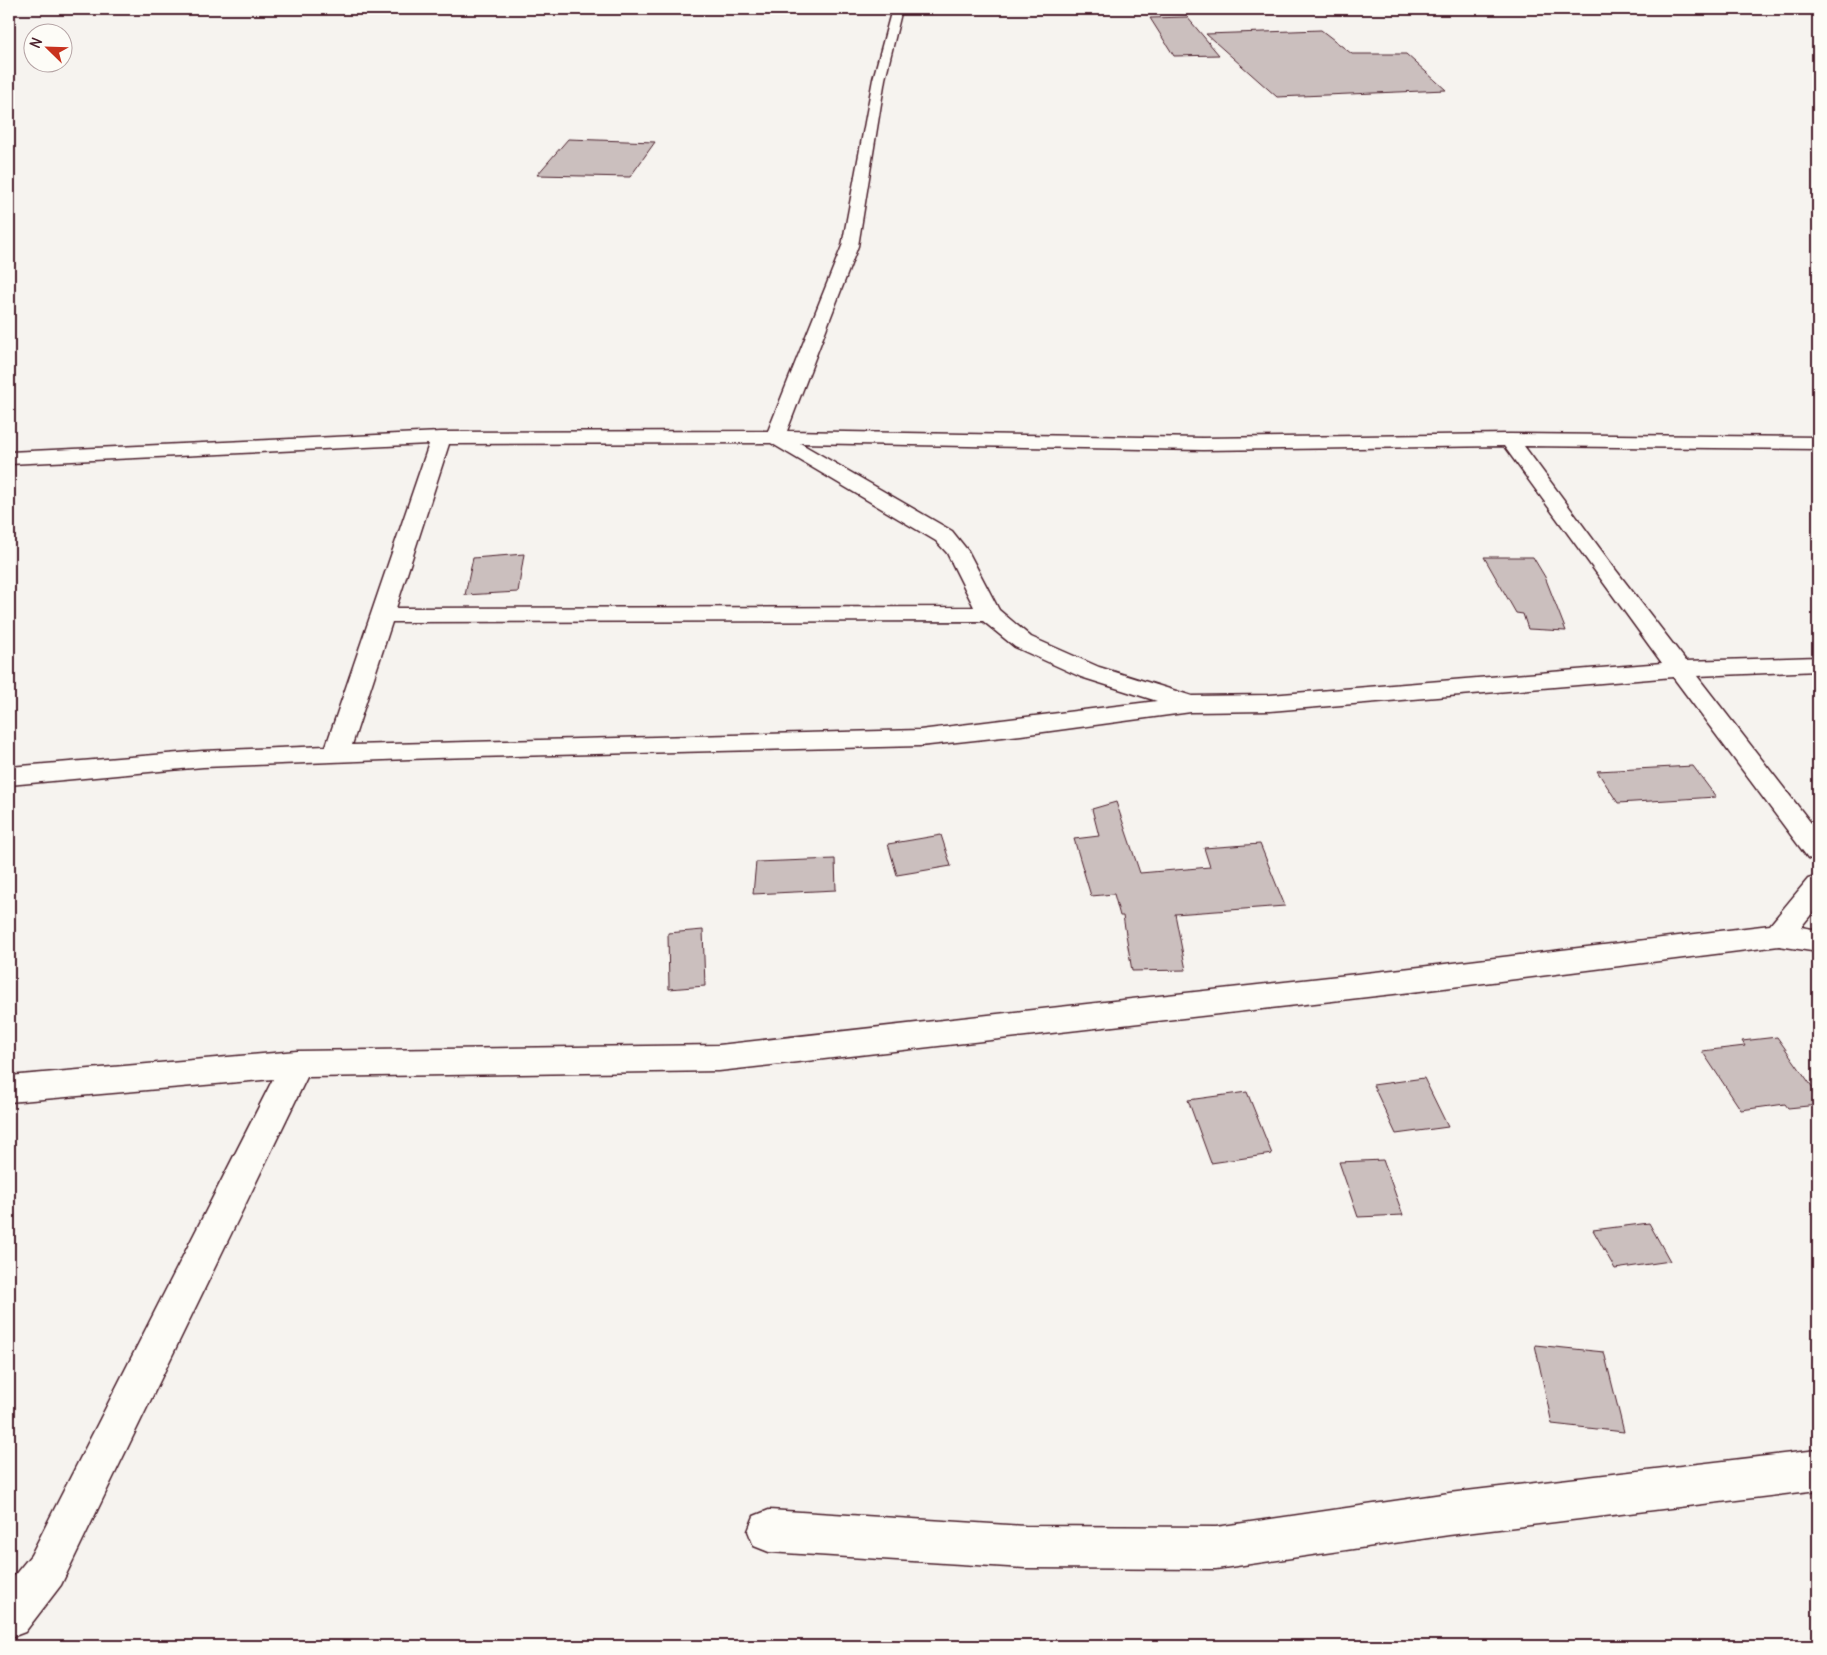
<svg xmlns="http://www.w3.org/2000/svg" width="1827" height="1655" font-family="Delius,sans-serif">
<rect width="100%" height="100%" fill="#f6f3ef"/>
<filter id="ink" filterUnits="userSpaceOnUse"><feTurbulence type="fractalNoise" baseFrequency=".02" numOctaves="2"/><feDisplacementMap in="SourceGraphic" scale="10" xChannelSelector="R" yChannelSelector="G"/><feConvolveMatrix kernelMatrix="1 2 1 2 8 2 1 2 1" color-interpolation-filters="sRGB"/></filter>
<g filter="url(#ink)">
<g fill="#cbbfbe" stroke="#4a1f2b">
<polygon points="1187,17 1219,55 1174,56 1150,18"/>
<polygon points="1321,30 1352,54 1406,54 1446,90 1277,97 1206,34"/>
<polygon points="568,139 655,142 630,177 537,175"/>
<polygon points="524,554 518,592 465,595 473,558"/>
<polygon points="1484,557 1533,557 1545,577 1566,631 1528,629 1523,614 1516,613"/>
<polygon points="1693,766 1716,797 1618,803 1597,771"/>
<polygon points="1116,802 1140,873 1210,867 1204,848 1260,844 1285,906 1175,914 1186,970 1132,971 1123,916 1120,916 1114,894 1091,896 1074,839 1099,836 1092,809"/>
<polygon points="941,835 951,866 897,875 888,844"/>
<polygon points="835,859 836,890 753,894 756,862"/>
<polygon points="703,930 705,986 669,989 668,933"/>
<polygon points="1777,1037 1818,1095 1818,1105 1788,1108 1785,1104 1741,1110 1702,1051 1745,1046 1742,1041"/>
<polygon points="1424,1078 1448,1127 1396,1134 1373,1085"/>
<polygon points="1247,1092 1272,1154 1211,1163 1188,1100"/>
<polygon points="1383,1160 1403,1215 1358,1217 1339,1162"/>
<polygon points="1649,1223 1670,1261 1615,1269 1593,1230"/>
<polygon points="1535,1345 1604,1352 1624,1432 1552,1424"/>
</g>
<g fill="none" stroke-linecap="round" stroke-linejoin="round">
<defs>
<g id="minor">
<path d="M892,9H902L885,79L858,246L787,431L1203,438L1510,434L1818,437V449L1524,446L1615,569L1686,661L1818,657V671L1697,676L1818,832V861L1808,858L1673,677L1270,711L1191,712L1021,735L920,746L435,758L203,767L9,785V767L203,751L326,746L429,444L9,464V452L441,432L768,431L842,246L873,79ZM771,443L936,541L947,553L974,607L396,608L449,444ZM800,443L1203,450L1504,446L1662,663L1270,695L1192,696L1099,667L1031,637L999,610L968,551L952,531ZM983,621L1015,647L1081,677L1157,701L920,730L352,745L392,622Z"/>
<polygon points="1818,876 1818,906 1801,927 1818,930 1818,952 1779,946 1420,991 719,1071 307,1077 61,1585 25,1632 9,1638 9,1582 31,1555 273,1079 9,1102 9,1076 297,1051 719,1045 1420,967 1770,925 1808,879"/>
<polygon points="1818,1450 1818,1490 1449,1535 1216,1569 1025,1568 769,1552 754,1546 748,1531 754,1516 769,1510 1025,1526 1216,1527 1449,1493"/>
</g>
</defs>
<use href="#minor" stroke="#4a1f2b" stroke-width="3"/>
<use href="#minor" fill="#fdfcf7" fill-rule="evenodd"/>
</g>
</g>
<rect width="1827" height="1655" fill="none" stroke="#fdfcf7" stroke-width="30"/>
<rect x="15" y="15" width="1797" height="1625" fill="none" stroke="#4a1f2b" stroke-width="2" filter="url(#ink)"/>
<g transform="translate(48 48) rotate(293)"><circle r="24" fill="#fdfcf7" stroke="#b5a4a5"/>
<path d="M0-4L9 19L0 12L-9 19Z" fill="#c8321e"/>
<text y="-8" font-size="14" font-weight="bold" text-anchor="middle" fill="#4a1f2b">N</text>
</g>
</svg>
